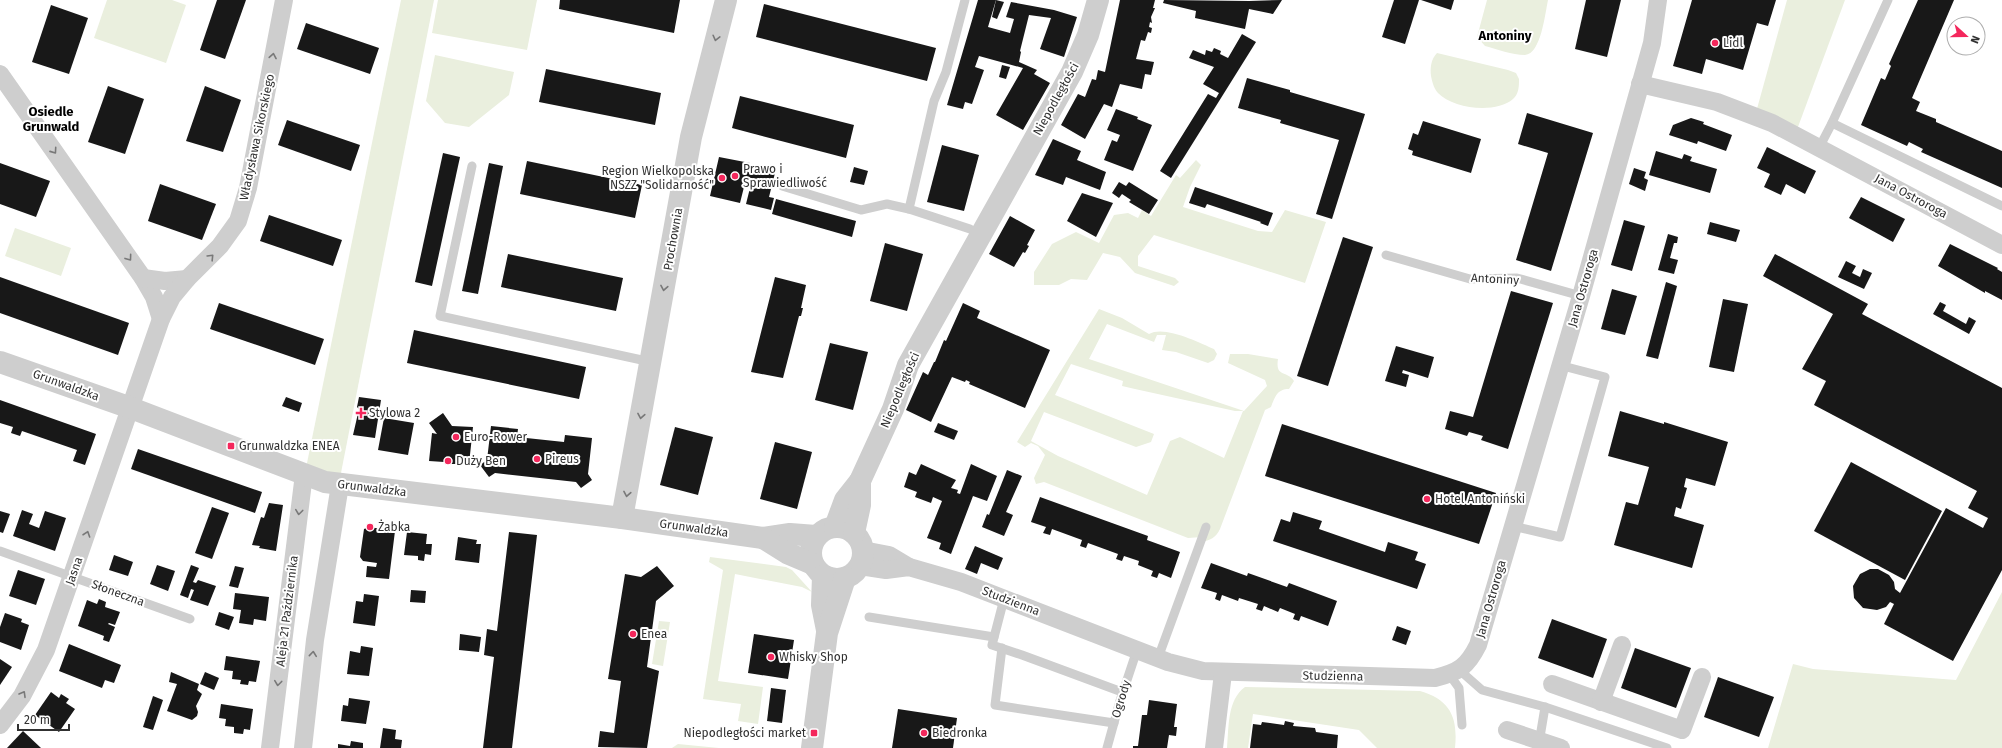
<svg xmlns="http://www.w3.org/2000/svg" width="2002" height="748" font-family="'Fira Sans',sans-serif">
<rect width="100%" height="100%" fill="#fff"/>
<g fill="#eaefde" fill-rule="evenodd">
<polygon points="107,0 172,0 186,5 166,63 94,38"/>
<polygon points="401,0 434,0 339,483 305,473"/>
<polygon points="438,0 537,0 527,50 432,33"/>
<path d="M1487,0H1548C1545,14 1541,54 1525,55C1512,55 1497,49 1485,46L1477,37Z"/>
<polygon points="1787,0 1845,0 1795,135 1755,116"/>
<path d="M1437,53L1508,70L1516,73L1519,79C1519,86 1519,94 1513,99C1496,114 1453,109 1438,93C1434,89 1432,81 1431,76C1430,68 1431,59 1437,53Z"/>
<polygon points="435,55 514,72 509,95 469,127 445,123 426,101"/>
<polygon points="1196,160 1201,165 1190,187 1183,207 1258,231 1272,232 1285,210 1326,222 1305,283 1154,235 1138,256 1138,266 1175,278 1179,282 1174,286 1135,273 1120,257 1103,253 1087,280 1071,279 1059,285 1034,285 1034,272 1052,244 1076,232 1099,243 1114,215 1128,213 1138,218 1142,210 1151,216 1176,175 1180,178"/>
<polygon points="15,228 71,248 61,276 5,256"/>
<path d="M1099,309L1122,318L1149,334C1164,325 1198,342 1214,349L1217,354L1214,360L1208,363L1176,352L1162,350L1166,335H1157L1154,342L1107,324L1089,359L1244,411L1267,386L1265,380L1228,363L1230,354H1248L1278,359C1275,378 1287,370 1294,381L1289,389C1277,389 1275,397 1271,407L1265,410L1220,529C1216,538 1210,540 1201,542L1202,537L1188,538L1044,482L1036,484L1034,478L1045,455L1038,446L1031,443L1025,447L1017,442ZM1071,364L1123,381L1122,386L1135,389L1235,411H1243L1224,458L1180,437L1170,441L1147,495L1058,456L1031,441L1044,412L1136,447L1151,442L1154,434L1055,395Z"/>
<polygon points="710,557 786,567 792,570 812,592 802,587 735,574 718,681 763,687 758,724 738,721 741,704 703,699 723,570 709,562"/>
<polygon points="2002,592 2002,748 1768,748 1793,664 1813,669 1956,680"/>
<polygon points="659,621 670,622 663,666 652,664"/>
<path d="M1245,687L1420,691C1451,700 1458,718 1455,748H1377L1359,730L1253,714L1248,748H1227C1229,727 1227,700 1245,687Z"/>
<polygon points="678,744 719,748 672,748"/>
</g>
<g fill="#181818">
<polygon points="217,0 246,0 225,59 200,50"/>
<polygon points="560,0 680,0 674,33 559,9"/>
<polygon points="978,0 996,0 988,27 1010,33 1014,19 1006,17 1011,2 1054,10 1077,17 1064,57 1040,49 1051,18 1029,15 1020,51 1021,52 1019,62 1037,70 1034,74 1050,83 1023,130 996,115 1023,68 979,56 975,67 984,70 972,104 965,102 963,109 947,105"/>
<polygon points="996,0 1004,2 997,19 992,17"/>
<polygon points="1120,0 1155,0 1153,8 1155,8 1151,17 1152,23 1150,22 1149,27 1152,28 1151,33 1148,32 1145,41 1141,40 1136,59 1154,62 1151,75 1145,74 1142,89 1120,84 1112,107 1104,104 1085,139 1061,125 1078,94 1085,97 1092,79 1096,80 1098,70 1105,72"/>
<polygon points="1164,0 1249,1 1282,0 1273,14 1249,9 1245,29 1195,18 1196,11 1163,3"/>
<polygon points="1394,0 1419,0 1405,44 1382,37"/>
<polygon points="1421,0 1454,0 1451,10"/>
<polygon points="1586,0 1621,0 1607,57 1575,49"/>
<polygon points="1692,0 1776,0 1768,26 1757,23 1743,70 1706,59 1702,74 1673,66"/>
<polygon points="1918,0 1954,0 1912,98 1920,102 1916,111 1936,119 1936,122 2002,151 2002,188 1921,152 1923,149 1909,142 1907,146 1861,125 1881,78 1885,80 1891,66 1889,64"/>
<polygon points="764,4 936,48 927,81 756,37"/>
<polygon points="51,5 88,18 69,74 32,62"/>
<polygon points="306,23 379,48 370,74 297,49"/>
<polygon points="1242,34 1256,42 1171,178 1160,171 1208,94 1216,98 1219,93 1203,84 1214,67 1189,58 1193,50 1205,55 1206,50 1212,52 1214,48 1221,51 1220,54 1228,58"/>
<polygon points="1002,65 1010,67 1006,79 999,77"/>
<polygon points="546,69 661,93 655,125 539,102"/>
<polygon points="1247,78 1290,90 1290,92 1365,114 1332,219 1316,214 1339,140 1280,123 1281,120 1238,108"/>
<polygon points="108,86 144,99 125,154 88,142"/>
<polygon points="205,86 241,100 223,152 186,141"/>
<polygon points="740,96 854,125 846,158 732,128"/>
<polygon points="1116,109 1138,117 1137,119 1152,125 1133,171 1104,160 1112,140 1117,142 1120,135 1107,130"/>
<polygon points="1527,113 1593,133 1551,271 1516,260 1548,153 1518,144"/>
<polygon points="1691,118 1704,122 1703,124 1732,135 1726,151 1698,141 1697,144 1669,135 1673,125"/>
<polygon points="287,120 360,145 351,171 278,145"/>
<polygon points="1423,121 1481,139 1471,173 1412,155 1413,151 1408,149 1413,133 1418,135"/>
<polygon points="1053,139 1081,151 1077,160 1106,172 1100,190 1066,177 1063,185 1035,175"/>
<polygon points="942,145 979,155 964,211 927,202"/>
<polygon points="1767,147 1816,171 1805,194 1786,184 1781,195 1764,187 1770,174 1757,168"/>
<polygon points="1656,151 1682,159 1684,154 1692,157 1690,161 1717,169 1710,193 1649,175"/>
<polygon points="443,153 460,157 432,286 415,282"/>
<polygon points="719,157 750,163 748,172 754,173 756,165 776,169 769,197 774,198 771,210 746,204 751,184 745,183 740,203 710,196"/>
<polygon points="527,161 642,185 635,218 520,194"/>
<polygon points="0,163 50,181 36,217 0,204"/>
<polygon points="489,163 503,166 478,294 462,291"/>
<polygon points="854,167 868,171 864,185 850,182"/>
<polygon points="1634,168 1646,172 1644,178 1648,180 1645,191 1629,184"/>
<polygon points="1119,182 1126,186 1129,182 1158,200 1149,214 1129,202 1131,200 1122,194 1119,198 1112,193"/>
<polygon points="160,184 216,204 202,240 148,221"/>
<polygon points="1195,187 1273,213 1268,226 1260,223 1261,222 1207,204 1205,208 1189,203"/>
<polygon points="1082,193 1113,203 1096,237 1067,221"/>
<polygon points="1861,197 1905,219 1893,242 1849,218"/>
<polygon points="776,199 856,221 852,237 772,214"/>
<polygon points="269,215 342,240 333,266 260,241"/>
<polygon points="1010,216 1035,230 1027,245 1029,246 1025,253 1023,252 1014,267 989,254"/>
<polygon points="1624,220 1645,226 1632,271 1611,265"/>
<polygon points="1710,222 1740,230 1736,242 1707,234"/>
<polygon points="1668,234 1678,237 1677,243 1674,243 1670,258 1678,260 1674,274 1658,270"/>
<polygon points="1343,237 1373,247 1328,386 1297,376"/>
<polygon points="885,243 923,254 907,311 870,301"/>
<polygon points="1950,244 1998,268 1997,269 2002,272 2002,300 1985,291 1985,293 1938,266"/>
<polygon points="508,254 623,278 616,311 501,287"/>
<polygon points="1775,254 1868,304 1862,314 2002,388 2002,570 1953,661 1884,624 1894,604 1890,602 1886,607 1877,610 1863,608 1854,598 1853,586 1860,574 1870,569 1878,569 1889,575 1894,582 1895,589 1900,593 1946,508 1983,528 1988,518 1968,508 1977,491 1814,405 1826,381 1802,369 1833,314 1763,276"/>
<polygon points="1846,261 1856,266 1852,273 1860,277 1863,269 1872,273 1864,289 1838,277"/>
<polygon points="0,277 129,323 118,355 0,313"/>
<polygon points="775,277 806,285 801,308 803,308 801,316 799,316 783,378 751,372"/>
<polygon points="1666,282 1677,286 1658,359 1646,356"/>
<polygon points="1612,289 1637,296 1625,335 1601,329"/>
<polygon points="1511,291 1553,303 1508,449 1481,440 1483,436 1469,432 1467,436 1445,429 1450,411 1473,417"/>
<polygon points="1723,299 1748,304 1734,372 1709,367"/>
<polygon points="1940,302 1946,305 1943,311 1966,324 1969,317 1976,321 1969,334 1933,314"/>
<polygon points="219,303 324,339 315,365 210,329"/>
<polygon points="963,303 980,311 977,318 1050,350 1025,408 969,384 970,382 966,380 965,382 952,377 931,422 906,410 923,372 928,375 934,362 935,362 944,340 946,341"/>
<polygon points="414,330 586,367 579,399 407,363"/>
<polygon points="830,343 868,352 853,410 815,400"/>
<polygon points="1396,346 1434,357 1428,378 1403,370 1402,373 1409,375 1406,387 1385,381"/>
<polygon points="286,397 302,403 299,412 282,406"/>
<polygon points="359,397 381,400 375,438 353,435 359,409 357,407"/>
<polygon points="0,400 96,434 85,465 73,461 77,450 22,431 20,436 11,433 13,427 0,423"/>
<polygon points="1620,411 1664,424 1664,422 1728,442 1715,486 1686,478 1684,487 1687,488 1681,509 1676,507 1674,516 1704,525 1692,568 1614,545 1626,502 1638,505 1649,467 1608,456"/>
<polygon points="443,413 452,426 473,427 469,464 447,464 444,462 429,461 432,433 437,434 429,423"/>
<polygon points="384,418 414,423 408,455 378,450"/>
<polygon points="938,423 958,431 954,440 934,432"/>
<polygon points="1282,424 1496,493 1479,544 1265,476"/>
<polygon points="491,426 518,429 517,437 564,442 565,435 592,438 588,474 592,480 581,488 576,482 495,473 489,477 480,465 487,460"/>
<polygon points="675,427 713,437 698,495 660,485"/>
<polygon points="775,442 812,452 797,509 760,499"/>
<polygon points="138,449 262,492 255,513 131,469"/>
<polygon points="1851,462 1942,511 1905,580 1814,531"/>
<polygon points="921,464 956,480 951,488 958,490 957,493 960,494 971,464 997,476 987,501 973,496 951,554 939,549 941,543 927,538 942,501 933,497 931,503 915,497 917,492 904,487 909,472 916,475"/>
<polygon points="1007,470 1022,476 1006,512 1013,515 1004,536 982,527 987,514 989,515"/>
<polygon points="1040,497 1148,536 1147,540 1180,552 1171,578 1159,573 1157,578 1151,576 1153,571 1138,565 1139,561 1124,556 1122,561 1116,559 1118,554 1088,543 1086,548 1080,546 1082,540 1052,529 1050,535 1043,533 1046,527 1031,522"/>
<polygon points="269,503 283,505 276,551 259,548 260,546 252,545 261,517 264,518"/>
<polygon points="212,507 229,513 212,559 195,553"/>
<polygon points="22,510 33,514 29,524 39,528 45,511 66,518 55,551 13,536"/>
<polygon points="0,511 10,514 3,533 0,532"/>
<polygon points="1293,512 1322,521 1319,529 1385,552 1388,542 1418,552 1415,560 1426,564 1417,589 1273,541 1281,519 1290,522"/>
<polygon points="369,527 395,531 389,579 366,577 367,566 376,567 377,563 363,561 360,557 364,529"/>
<polygon points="407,532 427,534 426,544 432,544 431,555 425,554 424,561 418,560 418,556 404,555"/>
<polygon points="509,532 537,535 512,748 483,748 494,657 484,655 487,629 497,631"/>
<polygon points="458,537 477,540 476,544 481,544 479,563 455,560"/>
<polygon points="975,546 1003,558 998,570 981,563 977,574 965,569"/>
<polygon points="114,555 133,562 128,576 109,570"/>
<polygon points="1211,563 1247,576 1248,573 1287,587 1289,583 1337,601 1328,626 1301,616 1299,621 1293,619 1295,614 1280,608 1278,612 1264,606 1262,611 1256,609 1258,604 1239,598 1238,601 1222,595 1220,601 1215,599 1217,593 1201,588"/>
<polygon points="157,565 175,571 168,591 150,584"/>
<polygon points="191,565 199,568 193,582 196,583 198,580 216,586 208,606 190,600 194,590 191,589 188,598 180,595"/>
<polygon points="235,566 244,568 238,588 229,586"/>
<polygon points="657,566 674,586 656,601 647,667 659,671 647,748 598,747 600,731 614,733 621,681 608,679 625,574 641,577"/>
<polygon points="18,570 45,579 36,605 9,596"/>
<polygon points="411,590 426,591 425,603 410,602"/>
<polygon points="235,593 269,597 266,621 254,619 253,625 239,623 241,610 233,609"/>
<polygon points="364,594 379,596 375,626 353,623 356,601 363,602"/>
<polygon points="99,599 106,602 105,607 120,612 115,625 109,623 108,624 115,627 109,642 103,640 104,636 78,626 87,600 97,604"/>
<polygon points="219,612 234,617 229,630 215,625"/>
<polygon points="5,613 22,619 21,622 29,625 21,650 0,642 0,627"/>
<polygon points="1552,619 1607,639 1593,678 1538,658"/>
<polygon points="1397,626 1411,631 1406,645 1392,640"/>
<polygon points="460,634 481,637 479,652 459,650"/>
<polygon points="754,634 794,640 788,679 748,673"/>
<polygon points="69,644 121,665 114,683 105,680 102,688 59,671"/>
<polygon points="361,646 373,648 369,676 347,674 350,651 360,653"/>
<polygon points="1635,648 1691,668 1676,708 1621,688"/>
<polygon points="226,656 260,661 256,682 249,681 248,685 240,684 241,680 232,679 233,671 224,670"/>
<polygon points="0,659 12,667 0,685"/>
<polygon points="171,672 199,684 197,690 202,694 196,706 198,712 197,716 192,720 167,711 177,684 169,682"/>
<polygon points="205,672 219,678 214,690 200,684"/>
<polygon points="1718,677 1774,697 1759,737 1704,717"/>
<polygon points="771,688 786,690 782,723 767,721"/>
<polygon points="51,692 59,698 61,694 69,699 66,703 75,709 59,732 35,715"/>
<polygon points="153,696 163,700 153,730 143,727"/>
<polygon points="349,698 370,701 366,724 341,721 343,705 348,706"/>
<polygon points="1149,700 1177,704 1174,727 1177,727 1176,736 1169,735 1167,748 1133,748 1133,746 1138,746 1142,715 1147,715"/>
<polygon points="221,704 253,709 250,730 244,729 243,734 234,733 234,727 225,726 226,719 219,718"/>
<polygon points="898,709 957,718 953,748 892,748"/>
<polygon points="1285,721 1294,723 1293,726 1315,728 1316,732 1338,735 1337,748 1250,748 1253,724 1261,725 1262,722 1284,725"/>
<polygon points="383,728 396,730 395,739 402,740 401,748 380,748"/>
<polygon points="23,731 41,748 7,748"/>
<polygon points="351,741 363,743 363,748 338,748 338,744 350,746"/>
</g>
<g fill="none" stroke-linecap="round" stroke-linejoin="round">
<g stroke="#cecece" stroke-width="9">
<polyline points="965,0 946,72 934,101 909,209 970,229 980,235"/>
<polyline points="1888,0 1832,123 2002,206"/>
<polyline points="1819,148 1832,123"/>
<polyline points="472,166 440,316 651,362"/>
<polyline points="782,186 861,210 887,204 909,209"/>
<polyline points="1386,255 1470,279 1517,278 1581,296"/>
<polyline points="1513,526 1560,537 1605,377 1559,365"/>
<polyline points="0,551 190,619"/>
<polyline points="1004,599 992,645 1022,655 1122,692"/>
<polyline points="869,617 994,637"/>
<polyline points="1002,648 995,705 1114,723"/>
<polyline points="1158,658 1206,527"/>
<polyline points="1464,666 1465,675 1482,690 1545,707 1667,748"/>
<polyline points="1449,674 1459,688 1462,725"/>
<polyline points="1539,743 1545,707"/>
<polyline points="1107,748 1120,701 1137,650"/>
</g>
<g stroke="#cecece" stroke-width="18">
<polyline points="0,74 143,278 154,297 161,319"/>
<polyline points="1640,84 1717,102 1772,123 2002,245"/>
<polyline points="143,278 165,281 187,279"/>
<polyline points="863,550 889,555 909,567"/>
<path d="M860,566L886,570L909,567L961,582L1168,662L1203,671L1435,678C1459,672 1467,667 1478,645L1581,296L1652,43L1658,0"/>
<polyline points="1552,684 1682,730 1702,677"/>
<polyline points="1601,702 1622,645"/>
<polyline points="0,725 22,696 46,650 161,319 172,297 187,279 220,246 238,221 248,188 284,0"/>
<polyline points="1507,730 1561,748"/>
<polyline points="270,748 304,474"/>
<polyline points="303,748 315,640 340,485"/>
<polyline points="1214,748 1223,673"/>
</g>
<g stroke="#cecece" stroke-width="22">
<polyline points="0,362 131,408 325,482 622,518 763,538 790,534 816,536"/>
<polyline points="622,518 691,137 726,0"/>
<circle cx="837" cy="553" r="26"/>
<polyline points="835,527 845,500 860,481"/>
<polyline points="854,533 860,505 860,481 893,409 908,365 1072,72 1088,35 1098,0"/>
<polyline points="763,538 787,553 813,564"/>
<polyline points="823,576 822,605 827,630"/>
<polyline points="812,748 827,633 845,578"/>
</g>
</g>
<defs><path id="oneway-chevron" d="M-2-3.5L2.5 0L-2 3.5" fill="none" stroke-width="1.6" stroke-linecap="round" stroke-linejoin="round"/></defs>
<g stroke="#787878">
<use href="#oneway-chevron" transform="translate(716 38) rotate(104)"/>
<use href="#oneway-chevron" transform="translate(273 56) rotate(-80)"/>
<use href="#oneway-chevron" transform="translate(54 151) rotate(55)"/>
<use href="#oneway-chevron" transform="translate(211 257) rotate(-46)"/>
<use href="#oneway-chevron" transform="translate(129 258) rotate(54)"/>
<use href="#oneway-chevron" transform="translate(664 288) rotate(100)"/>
<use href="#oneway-chevron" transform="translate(641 416) rotate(100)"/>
<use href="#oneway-chevron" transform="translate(627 494) rotate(100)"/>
<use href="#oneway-chevron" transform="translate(299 512) rotate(97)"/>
<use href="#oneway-chevron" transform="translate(87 534) rotate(-71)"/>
<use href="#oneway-chevron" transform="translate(313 654) rotate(-84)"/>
<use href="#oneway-chevron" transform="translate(278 683) rotate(97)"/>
<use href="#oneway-chevron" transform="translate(23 694) rotate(-60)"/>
</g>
<g fill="#f4275c" stroke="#fff" stroke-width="1.5">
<circle cx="1715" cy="43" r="4"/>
<circle cx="735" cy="176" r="4"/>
<circle cx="722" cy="178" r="4"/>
<path d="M359 407h4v4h4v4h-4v4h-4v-4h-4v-4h4z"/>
<circle cx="456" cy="437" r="4"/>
<rect x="227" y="442" width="8" height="8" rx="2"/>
<circle cx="537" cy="459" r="4"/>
<circle cx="448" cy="461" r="4"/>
<circle cx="1427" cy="499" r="4"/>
<circle cx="370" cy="527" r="4"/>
<circle cx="633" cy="634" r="4"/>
<circle cx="771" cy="657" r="4"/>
<rect x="810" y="729" width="8" height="8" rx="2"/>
<circle cx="924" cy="733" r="4"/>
</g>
<g text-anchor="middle" stroke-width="4" stroke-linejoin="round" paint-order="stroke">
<g font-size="12" fill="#313131" stroke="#fff" text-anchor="start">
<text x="1723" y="47">Lidl</text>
<text x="743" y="173">Prawo i<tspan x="743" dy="14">Sprawiedliwość</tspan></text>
<text x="714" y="175" text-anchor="end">Region Wielkopolska<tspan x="714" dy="14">NSZZ "Solidarność"</tspan></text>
<text x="369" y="417">Stylowa 2</text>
<text x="464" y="441">Euro-Rower</text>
<text x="239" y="450">Grunwaldzka ENEA</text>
<text x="545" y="463">Pireus</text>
<text x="456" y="465">Duży Ben</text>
<text x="1435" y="503">Hotel Antoniński</text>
<text x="378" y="531">Żabka</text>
<text x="641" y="638">Enea</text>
<text x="779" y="661">Whisky Shop</text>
<text x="806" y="737" text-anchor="end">Niepodległości market</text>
<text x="932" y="737">Biedronka</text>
</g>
<g font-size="12" fill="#313131" stroke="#fff">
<text transform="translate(1056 99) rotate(-61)" y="4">Niepodległości</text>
<text transform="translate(257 137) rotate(-78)" y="4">Władysława Sikorskiego</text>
<text transform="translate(1911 196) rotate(28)" y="4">Jana Ostroroga</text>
<text transform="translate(673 239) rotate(-80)" y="4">Prochownia</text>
<text transform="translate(1495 279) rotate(3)" y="4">Antoniny</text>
<text transform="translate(1583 288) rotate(-74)" y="4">Jana Ostroroga</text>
<text transform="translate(66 385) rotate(20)" y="4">Grunwaldzka</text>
<text transform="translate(900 390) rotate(-67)" y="4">Niepodległości</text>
<text transform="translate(372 488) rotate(7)" y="4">Grunwaldzka</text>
<text transform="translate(694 528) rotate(8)" y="4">Grunwaldzka</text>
<text transform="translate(74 571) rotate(-71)" y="4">Jasna</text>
<text transform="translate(118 593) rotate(20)" y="4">Słoneczna</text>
<text transform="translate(1491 599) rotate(-74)" y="4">Jana Ostroroga</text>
<text transform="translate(1011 601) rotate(21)" y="4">Studzienna</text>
<text transform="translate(287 611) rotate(-83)" y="4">Aleja 21 Października</text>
<text transform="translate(1333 676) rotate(1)" y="4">Studzienna</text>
<text transform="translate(1121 699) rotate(-73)" y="4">Ogrody</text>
</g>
<g font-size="13" font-weight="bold" fill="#000" stroke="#fff">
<text x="1505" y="40">Antoniny</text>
<text x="51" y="116">Osiedle<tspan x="51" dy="15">Grunwald</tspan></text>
</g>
</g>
<g transform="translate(1966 36) rotate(111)"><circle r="19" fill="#ffffff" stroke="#adadad"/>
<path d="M0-3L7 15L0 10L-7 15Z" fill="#f4275c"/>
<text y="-6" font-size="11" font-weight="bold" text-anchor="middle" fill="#313131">N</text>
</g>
<path d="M18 724v6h51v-6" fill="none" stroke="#313131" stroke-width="2"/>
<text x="24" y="724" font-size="12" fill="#313131" stroke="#ffffff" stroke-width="3" paint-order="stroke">20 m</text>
</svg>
